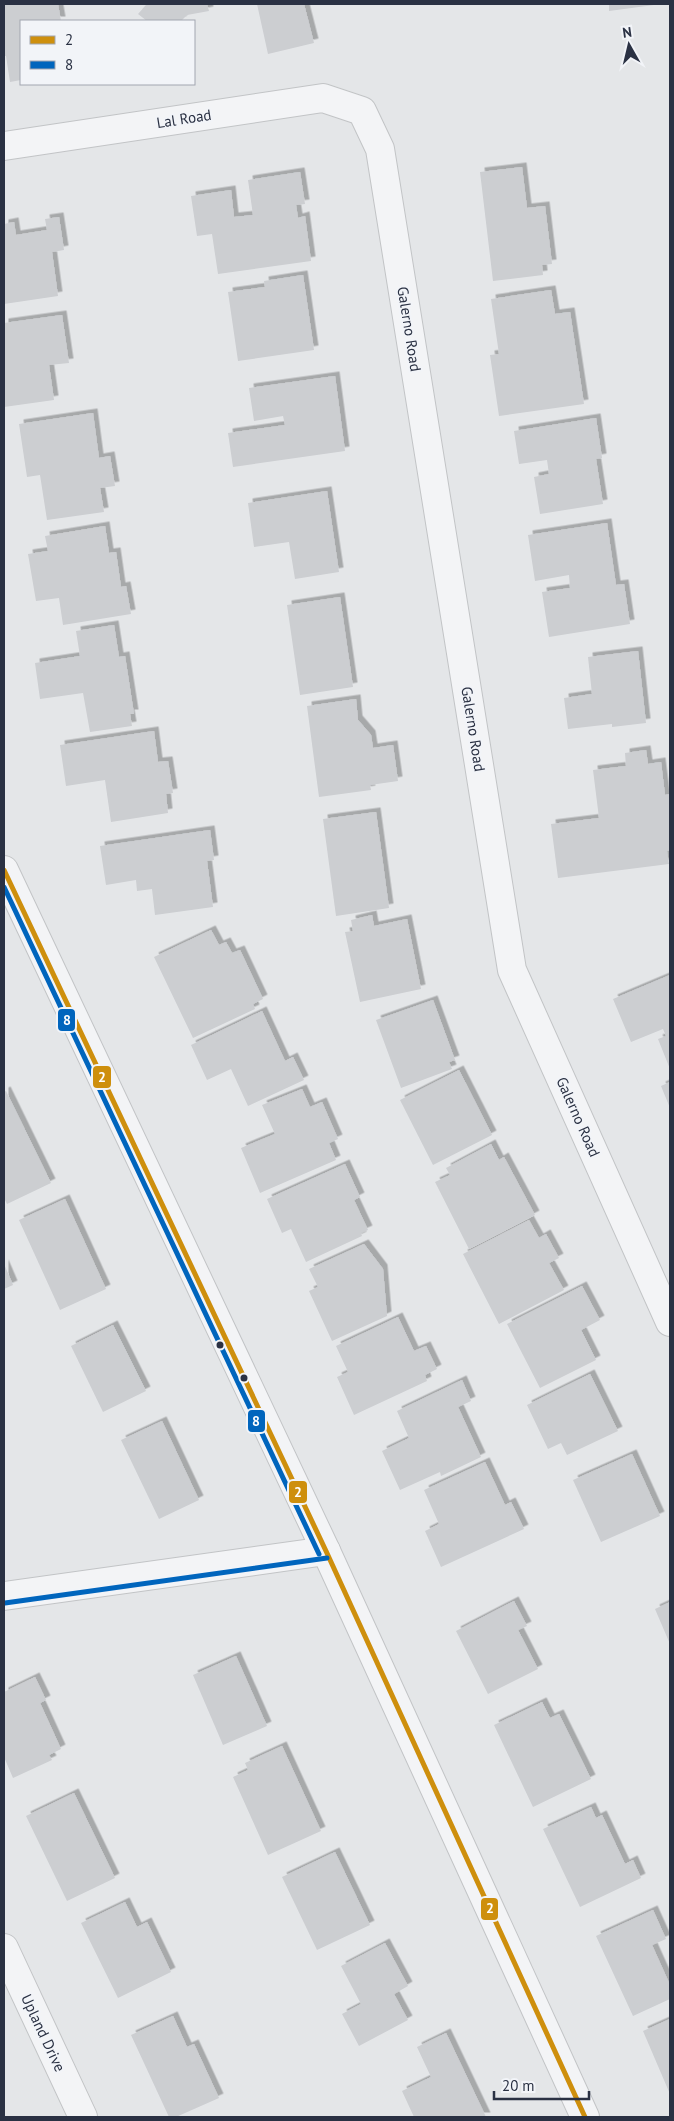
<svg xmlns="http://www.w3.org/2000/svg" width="674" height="2121" font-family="'PT Sans',sans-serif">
<defs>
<filter id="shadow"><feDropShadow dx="4.5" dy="-4.5" stdDeviation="0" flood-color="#0004"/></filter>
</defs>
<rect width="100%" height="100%" fill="#e4e6e8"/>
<g fill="#ccced1" filter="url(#shadow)">
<polygon points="4,4 58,4 61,21 21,21 21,80 10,82 6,56 4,56"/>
<polygon points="147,4 207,4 209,11 187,15 181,21 147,21 138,14"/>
<polygon points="257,4 304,4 314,43 268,54"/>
<polygon points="606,4 654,4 654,5 609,11 609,5"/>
<polygon points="522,167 527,208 545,206 552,264 542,265 543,275 493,281 480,172"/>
<polygon points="300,172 305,204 296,205 298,218 305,216 311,261 218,274 212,234 197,236 191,196 231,190 234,217 253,215 248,180"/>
<polygon points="59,217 64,250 52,252 58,296 4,304 4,224 14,222 16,235 47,230 45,219"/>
<polygon points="303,275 314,350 238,361 228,292 265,287 264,281"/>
<polygon points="551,290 555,314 570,312 584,404 499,416 490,355 499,354 491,299"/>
<polygon points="62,315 69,363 49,365 54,400 4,407 4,323"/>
<polygon points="335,376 345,451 233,467 228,433 285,425 283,416 254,421 249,388"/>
<polygon points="93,413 99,458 110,456 115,486 100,488 104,512 47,520 40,475 27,477 19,424"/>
<polygon points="596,418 602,458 596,459 603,504 540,514 534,477 549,474 547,460 519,464 514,431"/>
<polygon points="327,491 339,572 295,579 289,542 254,547 248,503"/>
<polygon points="607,523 616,585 624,584 630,624 549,637 542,592 570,588 569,575 535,581 528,535"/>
<polygon points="105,526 109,553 116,552 121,587 126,586 131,614 63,625 59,598 36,601 28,554 48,551 45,536"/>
<polygon points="340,597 353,687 300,695 287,605"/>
<polygon points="114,625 119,657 125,656 134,714 130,714 132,726 90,732 83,693 40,699 35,663 80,656 76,631"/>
<polygon points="638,651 646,723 612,727 612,724 568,729 564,698 592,694 588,657"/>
<polygon points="356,699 358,720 371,735 373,748 393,745 398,781 370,785 371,790 319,797 307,706"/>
<polygon points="154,731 158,762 168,761 173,793 166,794 168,813 111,822 105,780 66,786 60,745"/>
<polygon points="646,750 648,764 661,762 665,795 670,794 670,850 667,851 669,864 558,878 551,824 599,818 593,770 626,766 625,753"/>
<polygon points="376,812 389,908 336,916 323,819"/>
<polygon points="210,830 214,860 207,861 213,907 155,915 152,889 137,891 136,880 106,885 100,846"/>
<polygon points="372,915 374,926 407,919 421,989 360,1002 345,932 353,931 351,920"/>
<polygon points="211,930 219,945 226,942 232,953 240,950 263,999 253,1004 255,1009 193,1038 154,957"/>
<polygon points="670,975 670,1069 658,1039 666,1036 663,1029 631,1042 613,999"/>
<polygon points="433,1000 455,1060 449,1062 452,1069 401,1088 376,1020"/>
<polygon points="262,1011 285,1061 293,1057 304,1080 248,1106 231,1069 207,1080 191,1045"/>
<polygon points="459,1070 492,1135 433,1165 400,1100"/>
<polygon points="670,1082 670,1108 661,1086"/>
<polygon points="302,1089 310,1107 322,1102 338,1139 329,1143 336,1160 260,1193 241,1148 275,1134 262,1105"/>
<polygon points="6,1091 51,1183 7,1204 4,1198 4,1092"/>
<polygon points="491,1144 499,1160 504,1157 535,1215 469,1249 435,1182 450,1175 446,1168"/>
<polygon points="345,1164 360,1197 354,1200 368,1230 361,1233 362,1236 306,1262 291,1229 282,1233 267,1199"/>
<polygon points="65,1199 106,1289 60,1310 19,1220"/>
<polygon points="529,1220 539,1238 546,1234 559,1258 549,1263 564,1290 499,1324 463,1254"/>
<polygon points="364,1244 383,1269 387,1316 332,1341 309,1291 318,1287 309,1269"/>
<polygon points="4,1264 13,1285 4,1289"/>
<polygon points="582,1286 600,1320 581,1330 596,1360 540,1388 507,1324"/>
<polygon points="398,1317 414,1351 426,1346 437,1369 425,1375 427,1381 354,1415 337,1377 348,1372 336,1346"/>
<polygon points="113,1325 146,1391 103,1412 71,1346"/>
<polygon points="590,1374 618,1431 567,1455 561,1443 548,1449 527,1405"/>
<polygon points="462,1380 471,1401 458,1407 481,1457 441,1476 440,1472 400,1490 382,1451 409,1438 397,1411"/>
<polygon points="162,1421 199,1500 159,1519 121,1440"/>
<polygon points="632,1454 660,1516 601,1542 573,1480"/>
<polygon points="485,1462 505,1505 511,1502 524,1529 441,1567 425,1531 439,1524 424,1490"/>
<polygon points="514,1601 527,1626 518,1630 538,1669 488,1694 456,1631"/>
<polygon points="670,1602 670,1644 655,1609"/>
<polygon points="236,1656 267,1726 223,1745 193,1675"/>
<polygon points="35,1677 46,1700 40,1703 61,1749 49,1755 52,1760 13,1778 4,1757 4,1692"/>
<polygon points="542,1702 550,1718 559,1714 591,1779 533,1807 494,1725"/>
<polygon points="282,1746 321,1831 268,1855 233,1777 248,1770 245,1763"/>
<polygon points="74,1793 115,1878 67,1901 26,1816"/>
<polygon points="591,1807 596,1818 602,1815 625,1864 633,1860 641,1878 580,1907 543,1829"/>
<polygon points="335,1852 370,1925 317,1950 282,1877"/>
<polygon points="125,1902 137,1927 147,1922 171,1972 118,1998 81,1923"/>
<polygon points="653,1910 666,1939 652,1945 670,1985 670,1999 633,2016 596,1936"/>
<polygon points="385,1943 408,1986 394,1994 408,2020 359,2046 342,2014 361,2004 341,1966"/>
<polygon points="173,2016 187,2047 194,2044 219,2098 176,2117 169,2117 131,2035"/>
<polygon points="670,2019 670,2094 643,2031"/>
<polygon points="446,2033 486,2117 414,2117 402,2091 431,2077 417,2047"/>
</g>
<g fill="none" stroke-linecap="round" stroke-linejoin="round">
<defs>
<g id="minor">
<polyline points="4,146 323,98 362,111 380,149 512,970 670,1322"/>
<polyline points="4,870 326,1551 585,2117"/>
<polyline points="4,1596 326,1551"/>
<polyline points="4,1948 83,2117"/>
</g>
</defs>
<use href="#minor" stroke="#c2c4c6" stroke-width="30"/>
<use href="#minor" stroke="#f3f4f6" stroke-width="28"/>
<defs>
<polyline id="bus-1" points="4,870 326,1551 585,2117"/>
<g id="bus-2">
<polyline points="4,887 319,1554"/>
<polyline points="5,1603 327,1558"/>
</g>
</defs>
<use href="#bus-1" stroke="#f2f4f8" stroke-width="9"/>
<use href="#bus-2" stroke="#f2f4f8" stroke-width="9"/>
<use href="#bus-1" stroke="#ce8f0d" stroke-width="5"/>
<use href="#bus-2" stroke="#0065bd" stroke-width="5"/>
</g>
<g fill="#2a3143" stroke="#f2f4f8" stroke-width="2">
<circle cx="220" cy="1345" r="4.5"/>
<circle cx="244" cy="1378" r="4.5"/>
</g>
<g text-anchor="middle" stroke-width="4.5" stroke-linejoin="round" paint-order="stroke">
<g font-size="15" fill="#2a3143" stroke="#f2f4f8">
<text transform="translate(184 119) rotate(-9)" y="5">Lal Road</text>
<text transform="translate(409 329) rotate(81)" y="5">Galerno Road</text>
<text transform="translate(473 729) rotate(81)" y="5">Galerno Road</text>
<text transform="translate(578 1117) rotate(66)" y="5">Galerno Road</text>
<text transform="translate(43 2033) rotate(65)" y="5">Upland Drive</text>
</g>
</g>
<g stroke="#f2f4f8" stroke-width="2">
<rect x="57" y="1008" width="19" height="24" rx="5" fill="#0065bd"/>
<rect x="92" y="1065" width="20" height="24" rx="5" fill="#ce8f0d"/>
<rect x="247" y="1409" width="19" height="24" rx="5" fill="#0065bd"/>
<rect x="288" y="1480" width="20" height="24" rx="5" fill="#ce8f0d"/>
<rect x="480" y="1897" width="19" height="24" rx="5" fill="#ce8f0d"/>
</g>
<g font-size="14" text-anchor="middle" font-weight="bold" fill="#fff">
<text x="67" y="1025">8</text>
<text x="102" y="1082">2</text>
<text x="256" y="1426">8</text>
<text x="298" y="1497">2</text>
<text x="490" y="1913">2</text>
</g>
<rect width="674" height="2121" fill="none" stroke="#2a3143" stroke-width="10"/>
<rect x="20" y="20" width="175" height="65" fill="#f2f4f8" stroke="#a2a6b0"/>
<rect x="30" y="36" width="25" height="8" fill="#ce8f0d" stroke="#a2a6b0"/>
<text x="65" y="45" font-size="15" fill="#2a3143">2</text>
<rect x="30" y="61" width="25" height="8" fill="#0065bd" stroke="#a2a6b0"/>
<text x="65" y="70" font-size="15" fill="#2a3143">8</text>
<g transform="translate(629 45) rotate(352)" stroke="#f2f4f8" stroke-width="4" paint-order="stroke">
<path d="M0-4L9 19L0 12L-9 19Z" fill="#2a3143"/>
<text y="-8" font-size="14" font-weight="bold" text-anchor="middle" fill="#2a3143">N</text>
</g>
<path d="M494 2091v8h95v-8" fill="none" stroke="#2a3143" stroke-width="2.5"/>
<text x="502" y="2091" font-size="15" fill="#2a3143" stroke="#f2f4f8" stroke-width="4" paint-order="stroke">20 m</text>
</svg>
